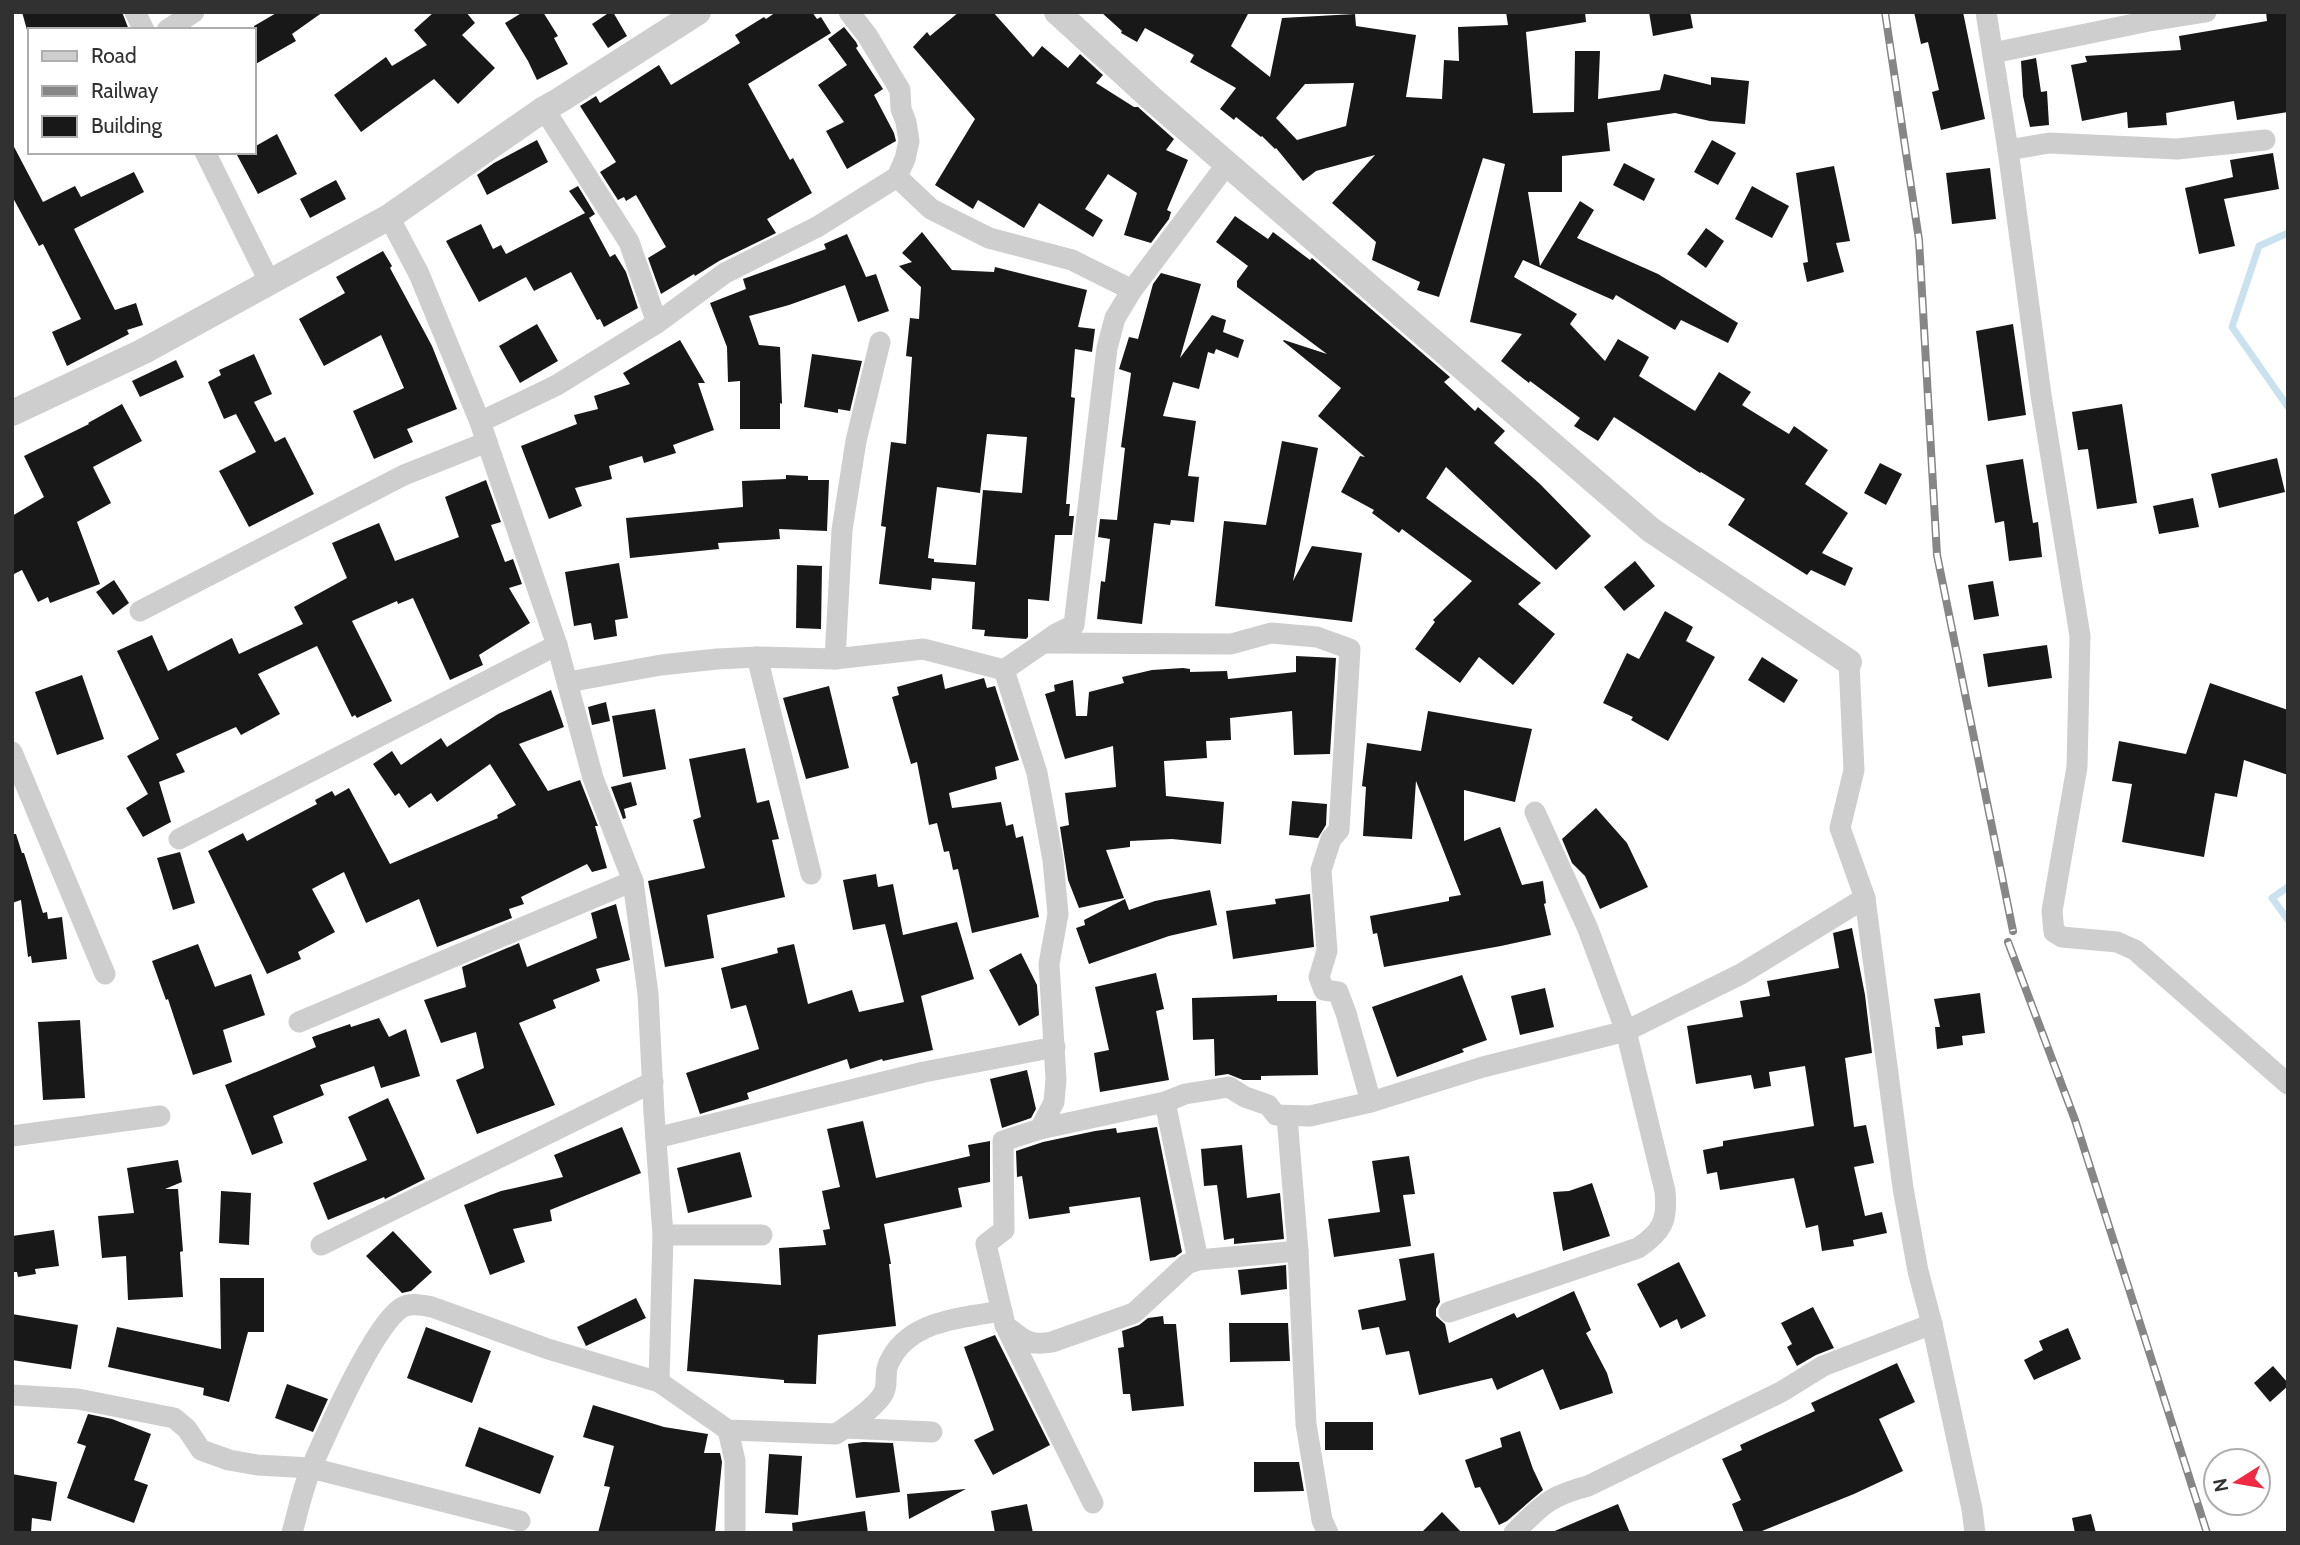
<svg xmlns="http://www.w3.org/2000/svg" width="2300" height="1545" font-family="Cabin,sans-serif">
<rect width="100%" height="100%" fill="#fff"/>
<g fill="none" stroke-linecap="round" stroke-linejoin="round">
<g stroke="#cae2ef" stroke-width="7">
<polyline points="2288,233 2259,246 2232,327 2288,407"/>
<polyline points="2288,887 2272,898 2288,920"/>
</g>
</g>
<g fill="#181818" fill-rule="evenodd">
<polygon points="22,12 122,12 129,30 27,30"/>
<polygon points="278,12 323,12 292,34 296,41 254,65 254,26"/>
<polygon points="434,12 466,12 475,23 462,35 495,68 458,104 434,79 361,132 334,95 386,57 392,66 427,45 414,30"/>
<polygon points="523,12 543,12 558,36 554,38 568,64 537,80 528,61 505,23"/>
<polygon points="610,12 613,12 627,36 608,48 592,24"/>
<polygon points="776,12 812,12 817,19 821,17 831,33 748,84 790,160 793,158 812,193 767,219 776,233 719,261 695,276 694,274 661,294 648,258 666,247 636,195 626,201 624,197 618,200 600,172 616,162 580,106 596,96 600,103 659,65 671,85 740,43 735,35 764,17 766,19"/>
<polygon points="959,12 993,12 1033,57 1042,46 1068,68 1080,54 1103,75 1096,83 1134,107 1138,107 1174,139 1166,150 1188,160 1167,210 1171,212 1169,219 1151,243 1124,235 1137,193 1108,174 1085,209 1103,220 1093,237 1039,203 1024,228 978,200 973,209 935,185 975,119 913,47 927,32 930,36"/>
<path d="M1101,12H1249L1231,46L1270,77L1282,18L1355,14L1356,26L1416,35L1406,97L1442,99L1444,60L1459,61L1458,27L1508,25L1506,12H1585L1586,22L1526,32L1533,113L1574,112L1575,51H1600L1598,99L1660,90L1664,74L1711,85V77L1749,81L1745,124L1710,121L1675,113L1607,123L1610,151L1562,156V192H1528L1540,266L1580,201L1594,210L1577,238L1658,274L1738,323L1728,343L1681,320L1675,330L1616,295L1613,300L1523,260L1514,277L1577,314L1570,324L1605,361L1618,339L1649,357L1639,376L1695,411L1719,372L1751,392L1742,405L1789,434L1794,426L1828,450L1805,484L1848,513L1822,553L1853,568L1845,586L1811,570L1807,575L1728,525L1745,499L1701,472L1700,473L1614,417L1598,441L1574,426L1580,418L1530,381L1529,383L1501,361L1522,334L1470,322L1505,164L1483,158L1439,297L1417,290L1420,282L1372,260L1376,242L1332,203L1375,155L1316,171L1303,181L1276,148L1275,149L1262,136L1261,137L1236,117L1234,120L1220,109L1236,88L1190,62L1194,55L1145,28L1137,42L1121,33L1122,31ZM1354,83L1346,126L1297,140L1276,118L1305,84Z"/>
<polygon points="1649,12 1690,12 1693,28 1653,36"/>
<polygon points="1914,12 1963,12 1985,119 1941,130 1932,92 1939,90 1928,42 1921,44"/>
<polygon points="2266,12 2288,12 2288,112 2237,120 2234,101 2166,113 2167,125 2128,128 2127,112 2082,121 2071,65 2087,62 2085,56 2181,50 2179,36 2267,21"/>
<polygon points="844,27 856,42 858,46 856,48 883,89 874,95 894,133 896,141 847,169 826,131 844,122 818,85 847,65 828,39"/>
<polygon points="2036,58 2041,92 2047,91 2049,125 2030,127 2023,96 2021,61"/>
<polygon points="277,134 297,174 258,194 237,155 243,152 254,152 254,147"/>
<polygon points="537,140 548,162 487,195 477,175 494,163"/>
<polygon points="1712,140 1736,153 1718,185 1694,172"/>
<polygon points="12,143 43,202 75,186 81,197 134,172 144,192 74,229 115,310 136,303 143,325 127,330 129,334 67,366 52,332 81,319 43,244 39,246 12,196"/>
<polygon points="2273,153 2279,189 2224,199 2235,246 2199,254 2185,188 2233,177 2230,160"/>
<polygon points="1624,163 1655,179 1644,201 1613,185"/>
<polygon points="1834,166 1850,241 1836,243 1844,272 1807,282 1803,263 1808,262 1796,173"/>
<polygon points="1990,168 1996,219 1952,224 1946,173"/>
<polygon points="336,180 346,199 310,218 300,199"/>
<polygon points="578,186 595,214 589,218 610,257 615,254 626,272 638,308 604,327 600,319 597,320 571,272 534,291 526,277 479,302 446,241 481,224 493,249 501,245 506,254 585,213 569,191"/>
<polygon points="1752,186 1789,206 1772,238 1735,219"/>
<polygon points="1235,216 1268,239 1273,232 1310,260 1312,258 1450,377 1444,382 1475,411 1478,407 1505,431 1494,443 1540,484 1591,536 1556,570 1446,467 1426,498 1541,583 1518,604 1555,634 1513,685 1479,657 1460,683 1415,649 1435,622 1433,620 1472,581 1402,529 1399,533 1372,513 1374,510 1341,492 1360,456 1365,457 1318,416 1341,388 1283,341 1284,340 1327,354 1237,287 1237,281 1248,266 1216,242"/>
<polygon points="1706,228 1724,241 1706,268 1687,254"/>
<path d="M922,232L952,270L994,272L995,267L1087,290L1078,327L1095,329L1092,352L1075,349L1071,397L1075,398L1066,504H1070L1069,516H1074L1072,535H1055L1049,601L1028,599V637L1026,639L984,636L985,630L972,629L975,582L932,578L931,590L879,584L886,527L881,526L891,442L906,444L912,357L906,356L910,318L919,319L921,287L899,266L912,262L902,253ZM987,434L1027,437L1022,493L983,490L976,565L934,562V559L928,558L937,487L980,493Z"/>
<polygon points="847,234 866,277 876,274 889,311 858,322 845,285 789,305 749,316 759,345 780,347 782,404 780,403 780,429 740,429 740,381 728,382 727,347 710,303 746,289 743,279 826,249 824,244"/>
<polygon points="383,251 392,266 390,268 432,346 457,409 407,429 413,442 374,459 353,411 404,388 381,335 324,366 299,319 345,293 336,277"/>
<polygon points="1161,273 1201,284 1180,358 1212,315 1226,320 1223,332 1244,340 1238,358 1216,349 1214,354 1208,352 1199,389 1173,382 1163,416 1196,421 1188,476 1199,477 1194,522 1171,520 1170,525 1154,523 1142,624 1097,619 1101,581 1105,582 1110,539 1098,537 1100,519 1117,520 1125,448 1121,447 1131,373 1119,369 1129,337 1138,339 1153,284"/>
<polygon points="537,324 558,361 520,383 499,346"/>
<polygon points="2013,324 2026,415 1988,421 1976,331"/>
<polygon points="680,340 705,383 698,383 714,430 673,445 676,453 644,463 642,456 609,466 612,479 575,488 582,506 549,519 521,446 577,424 574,415 598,409 594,396 630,384 623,373"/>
<polygon points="254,354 272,394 254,402 275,442 285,437 314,494 249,527 219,471 256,452 236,414 224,419 208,382 221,375 219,370"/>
<polygon points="812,354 862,361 850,411 838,409 838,413 804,407"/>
<polygon points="176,360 184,377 140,397 132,381"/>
<polygon points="122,404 142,441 93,467 111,503 77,522 100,584 50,603 48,597 38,602 22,570 12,575 12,516 44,497 24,456 89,424 88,423"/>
<polygon points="2122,404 2137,503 2097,509 2088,449 2078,450 2072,412"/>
<polygon points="1282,441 1318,448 1293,581 1312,546 1362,553 1352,622 1215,606 1224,521 1266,525"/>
<polygon points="2277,458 2285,492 2219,508 2211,474"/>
<polygon points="2023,459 2033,523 2038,522 2042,557 2009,561 2004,521 1995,523 1986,465"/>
<polygon points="1880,463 1902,474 1886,505 1864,493"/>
<polygon points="786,475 808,476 808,480 829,480 827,531 779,529 780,539 718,543 719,549 630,558 626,518 743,507 742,481 786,479"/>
<polygon points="486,480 501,522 491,525 505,562 513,559 522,584 509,588 530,623 479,655 483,665 450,680 413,598 398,604 397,601 352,621 392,701 357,718 355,715 352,717 317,646 258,674 280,714 241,735 236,727 176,754 185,772 159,782 171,822 143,837 126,808 148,794 127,756 159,739 117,651 152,635 168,671 232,638 239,654 303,624 294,607 347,578 332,543 379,523 395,561 459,537 445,497"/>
<polygon points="2193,498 2199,527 2159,534 2153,506"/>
<polygon points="1635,561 1655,586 1624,611 1604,587"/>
<polygon points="619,563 628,618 615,620 617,636 594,640 591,623 574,626 565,572"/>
<polygon points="797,565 822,566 821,629 796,628"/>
<polygon points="114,580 129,603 113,615 96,592"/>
<polygon points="1993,581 1999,616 1974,620 1968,585"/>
<polygon points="1665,611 1693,627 1686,641 1715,657 1668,741 1631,720 1633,717 1603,703 1627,653 1639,659"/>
<polygon points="2047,645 2052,678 1988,687 1983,654"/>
<polygon points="1296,656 1336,658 1330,754 1294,755 1292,711 1230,718 1231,740 1206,741 1207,758 1164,761 1166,796 1224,802 1221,844 1172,839 1130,841 1130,847 1106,850 1124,898 1079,908 1068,880 1060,827 1069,825 1065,793 1116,787 1113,746 1065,759 1045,694 1055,691 1054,685 1073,680 1076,716 1087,716 1089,692 1124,683 1122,677 1152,670 1183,668 1190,669 1190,672 1227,671 1228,679 1296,672"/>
<polygon points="1762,657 1798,680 1784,703 1748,680"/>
<polygon points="942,674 945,689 984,678 987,688 995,686 1019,760 995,767 997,779 949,793 952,808 1001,802 1006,826 1013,824 1016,838 1023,836 1039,917 972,933 958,869 953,870 949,851 944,852 937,823 929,825 917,762 911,764 892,697 899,695 897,687"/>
<polygon points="82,675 104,739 57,755 35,692"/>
<polygon points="2210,683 2288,710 2288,775 2244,760 2237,797 2215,793 2204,857 2122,842 2132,784 2112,781 2119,741 2186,754"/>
<polygon points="829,686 849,768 806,779 783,698"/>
<polygon points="551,690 564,727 519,744 548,791 580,780 598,826 595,826 607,868 592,872 587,864 521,897 524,904 509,909 512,918 437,947 419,899 366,923 344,872 312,889 335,932 298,952 301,959 267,974 208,851 243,833 247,841 317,804 315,800 332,791 335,796 349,788 390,864 498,818 497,815 516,805 490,764 437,802 431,793 409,808 399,793 395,796 373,764 392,751 401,765 441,738 447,747 498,714"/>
<polygon points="606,702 610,721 592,725 588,707"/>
<polygon points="655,709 666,769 623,777 612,716"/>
<polygon points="1428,711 1532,729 1515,802 1464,790 1464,841 1500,827 1522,885 1543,881 1546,903 1544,904 1551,935 1501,946 1384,967 1377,933 1373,934 1370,916 1449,901 1449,897 1461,895 1416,781 1412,839 1363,836 1366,787 1362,786 1367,743 1421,751"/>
<polygon points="745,748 757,803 769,800 779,839 772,840 785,897 707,915 714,958 665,967 648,881 705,868 693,820 701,817 689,759"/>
<polygon points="631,782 637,805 624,809 626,818 623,819 611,787"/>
<polygon points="1292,801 1327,804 1326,825 1318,838 1289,835"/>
<polygon points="1596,808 1627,843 1648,887 1600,909 1585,876 1572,863 1562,839"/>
<polygon points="12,834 16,834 22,853 24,853 43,913 47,912 48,919 62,917 67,959 32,963 31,956 28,957 21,900 12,903"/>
<polygon points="180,852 195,903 173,910 157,858"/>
<polygon points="876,874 878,887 893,884 903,935 957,922 974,979 921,996 933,1050 883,1061 882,1059 850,1069 847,1059 747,1093 749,1099 700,1114 686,1073 759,1049 746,1005 731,1009 721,968 778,953 777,948 794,944 808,1004 852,990 859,1012 904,1002 885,924 853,930 843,880"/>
<polygon points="1210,890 1217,925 1169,936 1089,964 1076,928 1085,925 1084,920 1125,899 1129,910 1155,901"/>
<polygon points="1310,894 1314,947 1233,959 1226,911 1276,904 1275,899"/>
<polygon points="616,904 630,960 596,969 600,981 553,1000 556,1008 519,1023 555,1105 477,1134 456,1080 484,1068 476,1032 441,1043 424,1000 466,987 462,967 519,943 527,967 597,938 591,913"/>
<polygon points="1852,928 1865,995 1872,1053 1845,1058 1854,1127 1866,1125 1874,1163 1854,1167 1865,1216 1882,1212 1887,1233 1853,1240 1854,1246 1822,1251 1818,1225 1806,1228 1794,1178 1720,1190 1717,1172 1707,1174 1703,1150 1723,1146 1723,1141 1814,1126 1805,1066 1769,1072 1771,1086 1754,1089 1751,1075 1696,1084 1687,1026 1743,1017 1740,1001 1770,996 1767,981 1839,968 1833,933"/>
<polygon points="198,944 215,987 251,974 265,1015 223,1030 232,1062 193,1075 168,999 166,1000 152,961"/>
<polygon points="1021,953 1037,985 1039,1015 1019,1026 989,970"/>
<polygon points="1156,973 1164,1009 1156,1011 1169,1080 1100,1092 1094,1053 1109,1050 1095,987"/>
<polygon points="1462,975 1487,1040 1462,1049 1464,1052 1397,1077 1372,1007"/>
<polygon points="1545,988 1554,1027 1520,1035 1511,996"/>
<polygon points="1980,993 1985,1033 1962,1036 1963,1045 1937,1049 1935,1027 1940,1027 1934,999"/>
<polygon points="1277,995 1277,1001 1316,1001 1318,1075 1261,1076 1261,1080 1243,1080 1228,1074 1215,1076 1214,1039 1193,1040 1192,998"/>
<polygon points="379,1018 389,1037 406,1029 420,1076 381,1088 374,1066 320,1085 324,1095 273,1116 283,1143 252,1155 225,1085 316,1047 312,1037 350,1024 351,1027"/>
<polygon points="80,1020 85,1098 43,1100 38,1022"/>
<polygon points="1027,1070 1036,1109 1031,1118 1002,1128 990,1079"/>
<polygon points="388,1098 425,1179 385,1199 384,1197 328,1220 313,1183 367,1160 348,1117"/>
<polygon points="863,1121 876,1178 970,1156 968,1145 990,1141 990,1182 958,1188 962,1207 884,1224 891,1264 889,1264 896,1326 818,1335 816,1384 784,1383 784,1380 687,1371 694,1279 781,1285 779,1248 826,1245 823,1230 830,1229 822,1191 840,1187 827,1129"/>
<polygon points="622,1127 641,1173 550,1210 552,1221 513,1229 525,1262 490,1275 464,1205 501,1191 563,1177 554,1155"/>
<polygon points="1157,1127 1182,1252 1175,1257 1150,1261 1140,1197 1069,1207 1070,1213 1029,1219 1022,1176 1017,1177 1016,1151 1043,1142 1095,1131 1116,1128 1117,1133"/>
<polygon points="1242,1145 1247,1198 1280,1193 1284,1239 1234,1244 1234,1238 1224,1240 1217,1185 1204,1186 1201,1149"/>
<polygon points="740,1152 752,1197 688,1213 677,1168"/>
<polygon points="1409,1156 1415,1194 1403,1195 1411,1246 1334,1257 1328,1219 1380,1212 1372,1161"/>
<polygon points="178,1160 182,1182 165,1189 178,1189 183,1251 180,1252 183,1297 128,1300 126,1256 102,1258 98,1216 134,1213 127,1168"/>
<polygon points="1592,1183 1610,1236 1563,1251 1553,1192 1569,1191"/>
<polygon points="221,1191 251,1193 249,1245 219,1243"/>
<polygon points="54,1230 59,1266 35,1269 36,1274 18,1277 17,1272 12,1272 12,1236"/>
<polygon points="393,1231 432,1272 411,1291 402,1293 366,1256"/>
<polygon points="1434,1253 1440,1302 1436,1309 1436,1316 1445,1324 1449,1343 1514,1313 1517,1318 1574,1291 1591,1330 1586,1333 1607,1373 1613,1393 1560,1410 1543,1369 1497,1390 1492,1378 1419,1395 1409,1351 1386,1355 1379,1327 1362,1330 1358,1310 1406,1300 1399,1259"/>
<polygon points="1679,1262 1706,1316 1681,1329 1677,1319 1660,1328 1637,1284"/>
<polygon points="1286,1265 1287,1289 1241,1295 1238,1270"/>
<polygon points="220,1278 264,1278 264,1332 248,1332 229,1402 203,1395 204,1388 108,1367 117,1327 221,1349"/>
<polygon points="636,1298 646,1318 586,1346 577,1327"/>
<polygon points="1813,1307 1834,1348 1816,1355 1797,1366 1787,1347 1792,1344 1781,1323"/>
<polygon points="12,1314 78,1325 71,1369 12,1360"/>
<polygon points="1163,1316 1164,1324 1176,1324 1184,1406 1132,1411 1130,1394 1123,1394 1118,1348 1124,1347 1122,1331 1139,1325 1148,1318"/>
<polygon points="1229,1323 1288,1323 1290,1361 1230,1362"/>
<polygon points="426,1327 491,1351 472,1403 407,1378"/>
<polygon points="2068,1328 2081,1359 2034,1380 2024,1360 2043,1350 2039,1341"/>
<polygon points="995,1335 1050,1445 993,1475 974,1440 994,1430 964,1347"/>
<polygon points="1897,1363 1915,1402 1879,1419 1903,1471 1854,1494 1757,1533 1744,1533 1732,1504 1741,1500 1722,1459 1742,1450 1740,1445 1815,1411 1811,1403"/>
<polygon points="2273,1366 2288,1383 2288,1386 2270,1402 2254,1383"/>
<polygon points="287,1384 328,1399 313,1432 275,1418"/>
<polygon points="593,1405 664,1427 708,1434 704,1453 720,1453 722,1462 715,1533 598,1533 610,1487 604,1486 614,1446 583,1437"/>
<polygon points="88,1414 112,1419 151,1434 134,1480 148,1485 134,1523 67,1498 86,1446 77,1443"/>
<rect x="1325" y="1422" width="48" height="28"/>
<polygon points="479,1427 554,1456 540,1494 465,1466"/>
<polygon points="1520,1431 1533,1469 1543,1490 1507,1521 1499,1525 1480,1487 1475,1488 1465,1460 1502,1447 1500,1438"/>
<polygon points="863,1442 893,1443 900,1492 856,1498 848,1444"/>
<polygon points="769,1454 802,1456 798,1515 765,1513"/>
<polygon points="1254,1462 1299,1462 1304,1491 1254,1492"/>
<polygon points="12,1474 57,1482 51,1521 32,1518 31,1533 12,1533"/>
<polygon points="966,1489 909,1519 907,1494"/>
<polygon points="1027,1504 1033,1533 995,1533 991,1511"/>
<polygon points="1618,1504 1630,1533 1550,1533"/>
<polygon points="865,1511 868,1533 793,1533 792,1523"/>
<polygon points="1442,1512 1462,1533 1421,1533"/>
<polygon points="2091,1514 2096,1533 2075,1533 2072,1518"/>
</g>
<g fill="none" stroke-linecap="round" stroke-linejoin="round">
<g stroke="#cecece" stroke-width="21">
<polyline points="135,12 144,30"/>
<polyline points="1986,12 2008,150 2041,395 2080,636 2077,767 2052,911 2054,932 2062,937 2117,942 2135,950 2288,1084"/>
<polyline points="167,30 194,12"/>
<polyline points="1993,53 2149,21 2206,12"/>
<polyline points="544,109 629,242 657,323"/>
<polyline points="2008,150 2049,143 2177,149 2265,140"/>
<polyline points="205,152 270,283"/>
<polyline points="897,177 931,209 989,238 1072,260 1132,290"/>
<polyline points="389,217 419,274 480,422 557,645 593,778 633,881 648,994 654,1113 663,1235 659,1382"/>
<polyline points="480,422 557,385 657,323 725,273 817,227 897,177 905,159 909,141 906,122 901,109 900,90 867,35 849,12"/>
<polyline points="140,611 404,475 487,442"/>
<polyline points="1045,643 1231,644 1271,633 1317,637 1350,649 1339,830 1331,839 1321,870 1327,951 1319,977 1324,990 1338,992 1346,1013 1371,1102"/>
<polyline points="757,657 811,874"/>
<polyline points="835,659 842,530 856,441 880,342"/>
<polyline points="1849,662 1854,770 1840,828 1865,898 1903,1188 1918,1271 1932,1324 1972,1509 1975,1533"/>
<polyline points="1004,670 1037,773 1053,860 1058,914 1049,964 1056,1079 1054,1102 1040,1129 1003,1141 1004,1230 986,1244 1005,1325 1093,1503"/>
<polyline points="568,682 661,665 717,659 757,657 835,659 923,649 1004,670 1056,634 1074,625 1107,348 1115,318 1132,290 1227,164"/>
<polyline points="12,752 105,974"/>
<polyline points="179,839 557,645"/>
<polyline points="299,1022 633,881"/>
<polyline points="1165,1102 1198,1260"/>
<polyline points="1287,1117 1298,1251 1306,1424 1322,1520 1328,1533"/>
<polyline points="1040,1129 1165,1102 1185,1094 1229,1087 1245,1097 1268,1105 1276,1115 1310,1116 1371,1102 1483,1067 1626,1031 1741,974 1865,898"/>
<polyline points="12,1136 160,1116"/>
<polyline points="656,1138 924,1072 1055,1047"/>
<polyline points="663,1235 762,1235"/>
<polyline points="321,1245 653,1082"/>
<path d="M1449,1312L1638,1248C1662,1232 1668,1221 1665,1191L1626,1031L1588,929L1535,812"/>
<path d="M1010,1329C1024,1341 1032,1346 1052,1342L1134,1313L1187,1264L1198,1260L1298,1251"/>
<polyline points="12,1395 78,1399 174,1418 187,1429 201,1450 229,1460 257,1465 311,1468 520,1521"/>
<polyline points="845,1428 932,1432"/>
<polyline points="728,1430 735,1461 735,1533"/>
<path d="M292,1533C298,1511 303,1487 312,1466C327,1432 373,1327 401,1308C410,1302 422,1305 432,1307L548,1349L659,1382L728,1430L836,1434C848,1426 878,1406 884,1392C889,1382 882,1372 892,1357C913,1320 965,1317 1002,1311"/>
<path d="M1514,1533C1542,1505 1549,1496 1588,1486L1781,1392L1823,1366L1932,1324"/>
</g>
<g stroke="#cecece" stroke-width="26">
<polyline points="1057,12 1152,99 1651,530 1849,662"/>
<polyline points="12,413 142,352 389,217 544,109 560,100 698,12"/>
</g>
<defs>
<g id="rail">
<polyline points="1885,12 1919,240 1937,555 2013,931"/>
<polyline points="2008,942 2075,1120 2207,1533"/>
</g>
</defs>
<use href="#rail" stroke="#868686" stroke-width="8"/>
<use href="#rail" stroke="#fff" stroke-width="5" stroke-dasharray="16" stroke-linecap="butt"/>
</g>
<rect width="2300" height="1545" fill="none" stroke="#313131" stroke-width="28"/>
<rect x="28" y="28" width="228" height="126" fill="#ffffff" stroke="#adadad" stroke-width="2"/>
<rect x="42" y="51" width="35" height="10" fill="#cecece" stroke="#adadad" stroke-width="2"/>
<text x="91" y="63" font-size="21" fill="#313131">Road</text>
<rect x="42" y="86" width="35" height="10" fill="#868686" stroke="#adadad" stroke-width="2"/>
<text x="91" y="98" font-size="21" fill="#313131">Railway</text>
<rect x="42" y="116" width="35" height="21" fill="#181818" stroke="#adadad" stroke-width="2"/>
<text x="91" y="133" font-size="21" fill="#313131">Building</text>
<g transform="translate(2237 1482) rotate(259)"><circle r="33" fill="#ffffff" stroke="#adadad" stroke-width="2"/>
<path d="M0-5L12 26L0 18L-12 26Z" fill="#f02a42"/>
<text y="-10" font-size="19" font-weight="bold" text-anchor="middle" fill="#313131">N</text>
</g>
</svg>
